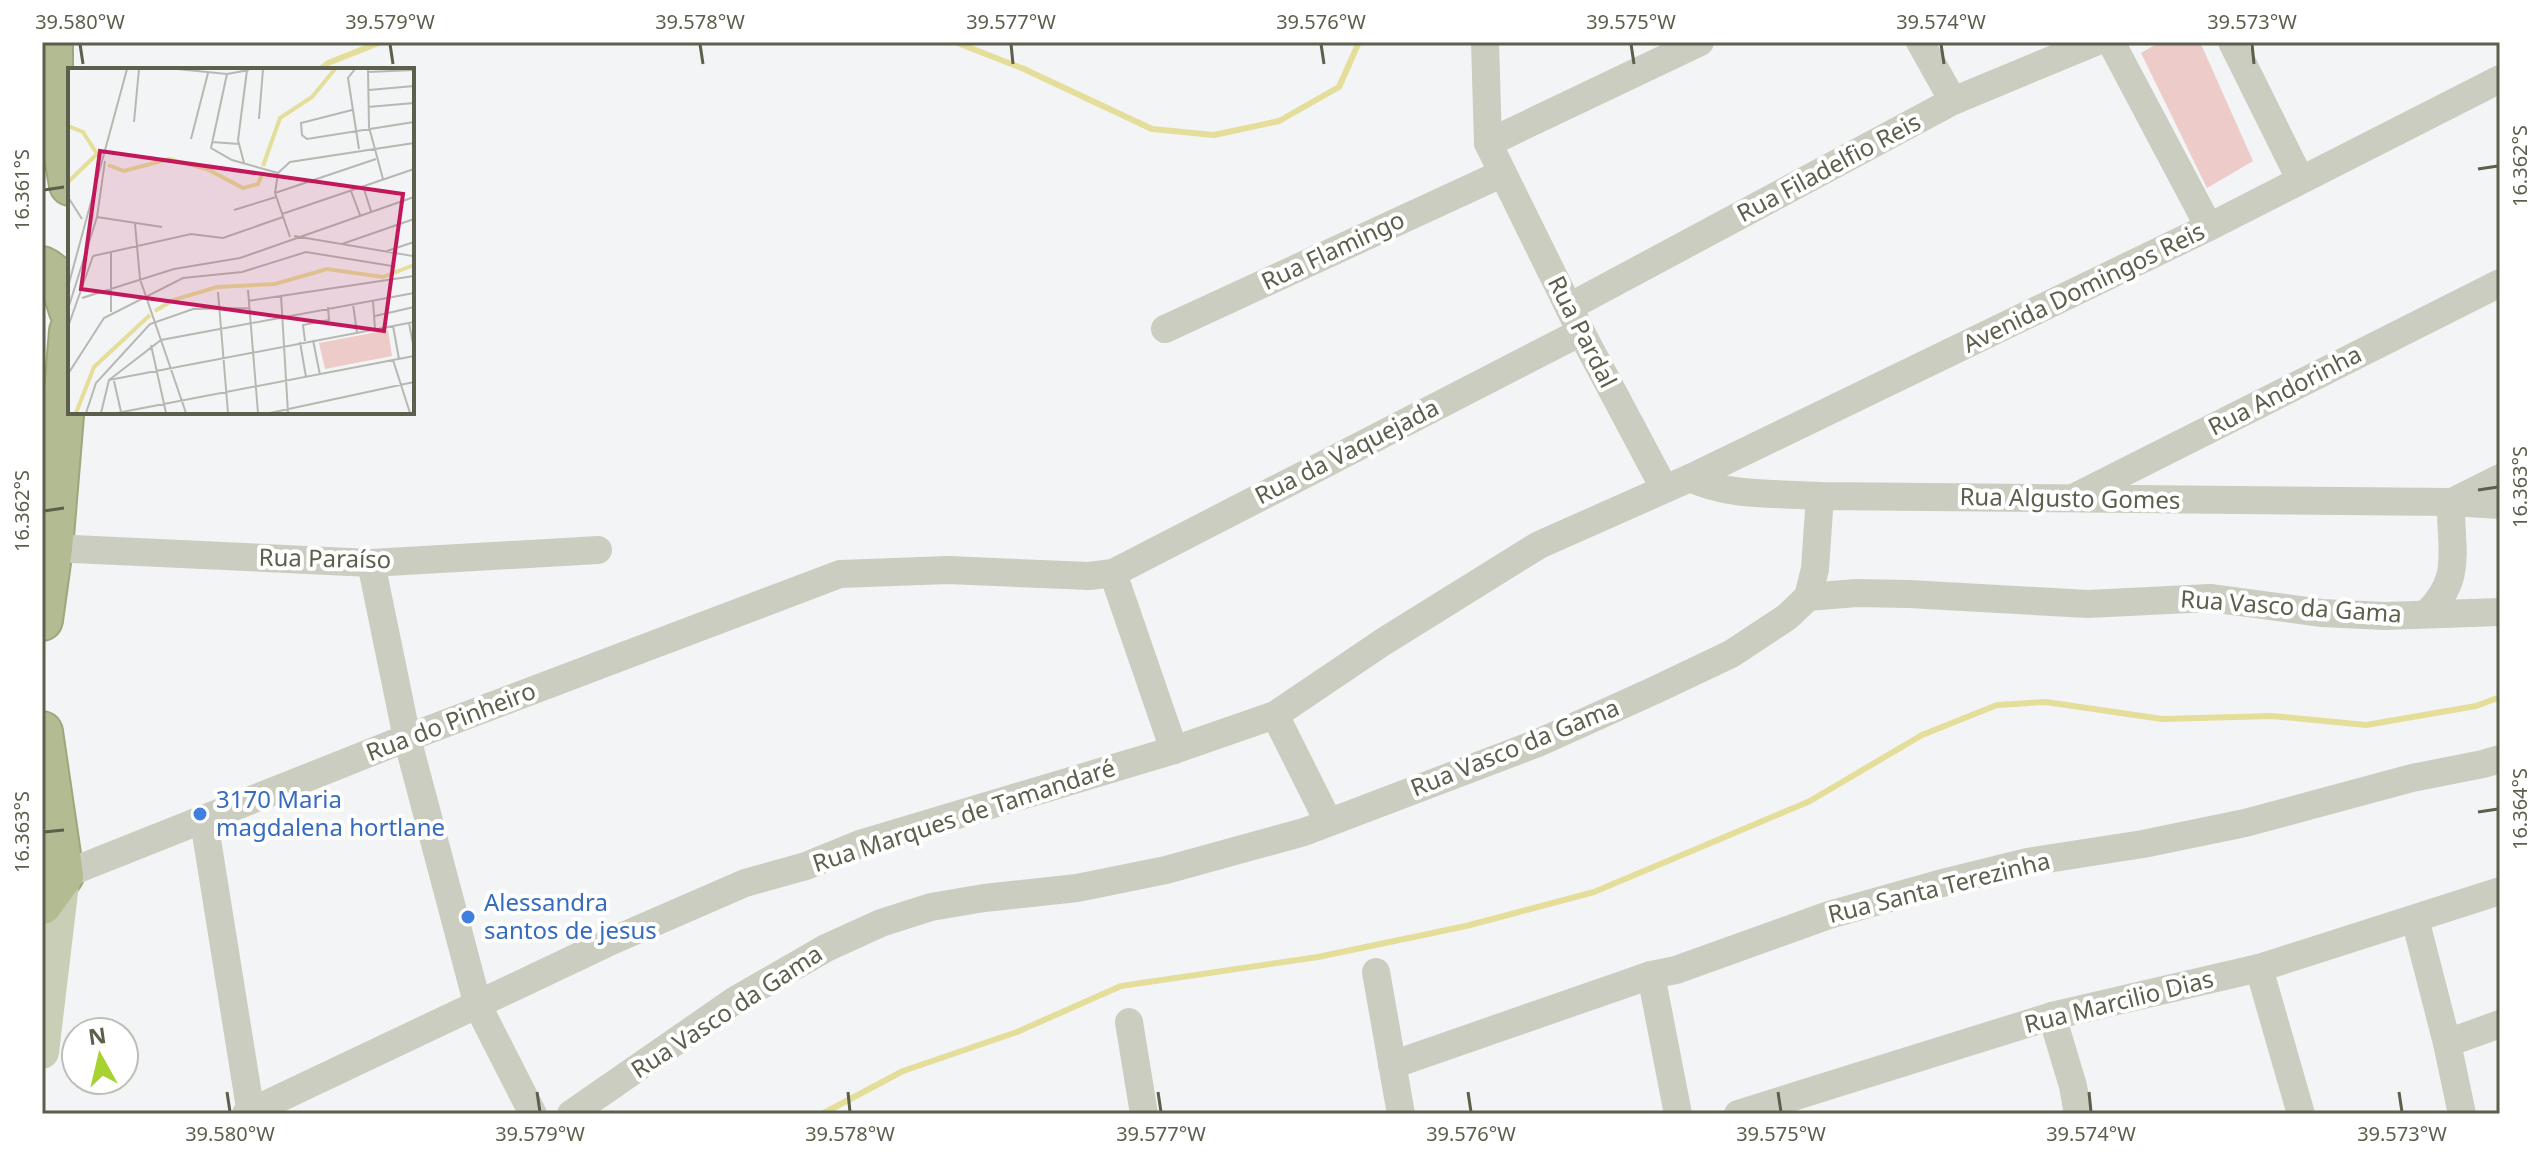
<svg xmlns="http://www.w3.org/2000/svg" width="2542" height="1156" font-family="'Noto Sans',sans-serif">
<rect width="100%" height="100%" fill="#f3f4f5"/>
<polygon fill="#eccbc8" points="2160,42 2200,42 2253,161 2207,188 2141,53"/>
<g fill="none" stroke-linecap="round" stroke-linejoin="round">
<g stroke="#e4de9a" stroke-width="6">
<polyline points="955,42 1024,69 1152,129 1214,135 1279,121 1339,87 1359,42"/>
<polyline points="319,70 328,63 381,42"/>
<polyline points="822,1114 903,1071 1017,1032 1121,986 1318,957 1466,926 1594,892 1810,801 1922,735 1997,705 2046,702 2162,719 2272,716 2366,725 2476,706 2500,697"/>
</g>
<defs>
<g id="highway">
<polyline points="52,42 52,84 70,185"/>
<path d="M42,267C61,276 64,293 70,311"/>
<polyline points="42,620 52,548 70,331"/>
<polyline points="42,732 63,875 42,904"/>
</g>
</defs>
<use href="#highway" stroke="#9da77c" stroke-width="44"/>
<g stroke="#cbcdc0" stroke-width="28">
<polyline points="1485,42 1488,143 1581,332 1664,488"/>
<polyline points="1920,42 1953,101"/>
<polyline points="2111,42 2209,227"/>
<polyline points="2232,42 2300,179"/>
<polyline points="1488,143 1700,42"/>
<polyline points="1569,307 1953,101 2095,42"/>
<polyline points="1165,329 1501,174"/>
<path d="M1690,478C1729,497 1778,493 1820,496L2451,502L2500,505"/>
<polyline points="2075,497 2500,283"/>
<polyline points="2452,502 2500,478"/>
<polyline points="52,548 371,563 598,550"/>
<polyline points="371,563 407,738 478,1006 533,1114"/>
<polyline points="1113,573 1174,750"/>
<polyline points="1808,597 1815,569 1820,496"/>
<path d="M2426,614C2464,578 2450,550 2451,502"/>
<polyline points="1275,715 1328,821"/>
<polyline points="204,821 251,1114"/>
<polyline points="63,875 407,738 840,574 948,570 1089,576 1113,573 1581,332"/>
<polyline points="2415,919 2447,1043 2462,1114"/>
<polyline points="2259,968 2301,1114"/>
<polyline points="1376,972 1401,1114"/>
<polyline points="1651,975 1678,1114"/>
<polyline points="2052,1016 2073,1086 2078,1114"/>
<polyline points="1129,1022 1144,1114"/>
<polyline points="2447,1043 2500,1024"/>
<polyline points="1392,1065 1651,975 1676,970 1829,915 1946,882 2027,862 2143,844 2245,823 2412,778 2483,764 2500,759"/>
<polyline points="246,1114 607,943 745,883 806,866 860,844 1174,750 1275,715 1383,642 1539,545 1690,478 2209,227 2500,79"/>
<polyline points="571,1114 734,1001 826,948 881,923 931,907 984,898 1077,888 1166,870 1304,832 1538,743 1653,691 1731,654 1787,617 1808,597 1856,593 1909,594 2088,604 2210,598 2322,613 2385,616 2500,612"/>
<polyline points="1738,1114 2052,1016 2259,968 2500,891"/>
</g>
<polyline stroke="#c9ceb6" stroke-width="34" points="42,1052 63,875"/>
<use href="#highway" stroke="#b2bb91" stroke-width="40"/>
</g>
<path fill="none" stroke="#5b5f4c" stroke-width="3" d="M80,44L83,64M390,44L393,64M700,44L703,64M1011,44L1013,64M1321,44L1324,64M1631,44L1634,64M1941,44L1944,64M2252,44L2254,64M2478,169L2498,166M44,190L64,187M2478,490L2498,487M44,511L64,508M2478,812L2498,809M44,832L64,830M227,1092L230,1112M537,1092L540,1112M848,1092L850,1112M1158,1092L1161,1112M1468,1092L1471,1112M1778,1092L1781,1112M2089,1092L2091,1112M2399,1092L2402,1112"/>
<g fill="#3f7fe0" stroke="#fff" stroke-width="3">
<circle cx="200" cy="814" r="8"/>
<circle cx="468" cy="917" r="8"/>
</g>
<g text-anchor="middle" stroke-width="8" stroke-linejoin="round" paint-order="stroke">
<g font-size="24" fill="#5b5f4c" stroke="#fff">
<text transform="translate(1829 168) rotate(-28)" y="8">Rua Filadelfio Reis</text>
<text transform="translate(1333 251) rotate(-25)" y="8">Rua Flamingo</text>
<text transform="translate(2084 288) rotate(-26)" y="8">Avenida Domingos Reis</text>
<text transform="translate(1582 332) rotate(63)" y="8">Rua Pardal</text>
<text transform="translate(2285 391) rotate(-27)" y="8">Rua Andorinha</text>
<text transform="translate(1347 452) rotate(-27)" y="8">Rua da Vaquejada</text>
<text transform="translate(2070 499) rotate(1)" y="8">Rua Algusto Gomes</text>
<text transform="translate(325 559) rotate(1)" y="8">Rua Paraíso</text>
<text transform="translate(2291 607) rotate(4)" y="8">Rua Vasco da Gama</text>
<text transform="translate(451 722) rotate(-21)" y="8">Rua do Pinheiro</text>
<text transform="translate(1515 748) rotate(-22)" y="8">Rua Vasco da Gama</text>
<text transform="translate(964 816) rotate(-18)" y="8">Rua Marques de Tamandaré</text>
<text transform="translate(1939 888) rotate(-14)" y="8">Rua Santa Terezinha</text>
<text transform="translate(2119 1002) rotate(-14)" y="8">Rua Marcilio Dias</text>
<text transform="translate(727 1012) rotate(-33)" y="8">Rua Vasco da Gama</text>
</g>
<g font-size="24" fill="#366cbe" stroke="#fff" text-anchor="start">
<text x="216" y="808">3170 Maria<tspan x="216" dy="28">magdalena hortlane</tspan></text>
<text x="484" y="911">Alessandra<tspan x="484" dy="28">santos de jesus</tspan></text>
</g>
</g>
<g transform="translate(68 68)">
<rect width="346" height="346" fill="#f3f4f5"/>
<path d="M320,262L324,288L257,301L251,275Z" fill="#eccbc8"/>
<path fill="none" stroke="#e4de9a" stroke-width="4" d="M0,58L15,64L31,89M40,97L56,103L101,91L139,101L175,120L190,116L195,104M195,98L212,50L244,29L267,1M0,114L28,87M87,243L105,232L149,219L207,216L259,201L315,209L346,197M8,345L26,299L82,247"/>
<path fill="none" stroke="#b6b8b1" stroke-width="2" d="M109,1L159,6L181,2M287,1L280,10L291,81M300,1L301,59L315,111M300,4L346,2M159,6L143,80L164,92L210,105M301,22L346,18M300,39L346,35M284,42L233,55L234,67L239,71L346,54M191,51L195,1M66,54L71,1M123,71L140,5M144,74L171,76M176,95L170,72L179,2M210,105L222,94L346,75M210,105L207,125L222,169M295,118L303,143M283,123L292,147M207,125L308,91M0,129L14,151M166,142L208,129M214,146L346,101M29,149L94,159M67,156L72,211L118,345M226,168L345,188L346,193M274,176L346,151M319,183L346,174M43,184V244M25,188L123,166L155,170L215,149M0,219L59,1M180,222L190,345M150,224L160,345M213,227L220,345M14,230L106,201L172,190L346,129M180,233L346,208M305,233L307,261M285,236L289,265M0,241L29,149L37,93M307,248L346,239M341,255L346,281M325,258L331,291M0,259L25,188M245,272L252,307M237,273L235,257L261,252L260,239M232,274L238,309M83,277L98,345M325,292L342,345M0,306L36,250L115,210L174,204L238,184L324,198M41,312L346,254M46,313L53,344M18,345L28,315L82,256L125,241L181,240M33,345L41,312L93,272L346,225M49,345L346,288M202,345L346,314"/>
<path fill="#c2185b" fill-opacity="0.15" stroke="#c2185b" stroke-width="4" d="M32,83L335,126L316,263L13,221Z"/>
<rect width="346" height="346" fill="none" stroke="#5b5f4c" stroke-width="4"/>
</g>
<rect width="2542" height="1156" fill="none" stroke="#ffffff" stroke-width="88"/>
<g transform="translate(100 1056) rotate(352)"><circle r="38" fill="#ffffff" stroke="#bdbfb7" stroke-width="2"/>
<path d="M0-6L14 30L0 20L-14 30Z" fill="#a6d32f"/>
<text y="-12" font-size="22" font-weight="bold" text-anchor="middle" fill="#5b5f4c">N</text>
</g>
<rect x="44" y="44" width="2454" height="1068" fill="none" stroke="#5b5f4c" stroke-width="3"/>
<g font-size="20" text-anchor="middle" fill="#5b5f4c">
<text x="80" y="29">39.580°W</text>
<text x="390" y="29">39.579°W</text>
<text x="700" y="29">39.578°W</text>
<text x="1011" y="29">39.577°W</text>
<text x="1321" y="29">39.576°W</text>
<text x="1631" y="29">39.575°W</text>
<text x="1941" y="29">39.574°W</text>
<text x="2252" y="29">39.573°W</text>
<text transform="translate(2520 166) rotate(-90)" y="7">16.362°S</text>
<text transform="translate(22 190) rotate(-90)" y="7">16.361°S</text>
<text transform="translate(2520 487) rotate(-90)" y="7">16.363°S</text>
<text transform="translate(22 511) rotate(-90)" y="7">16.362°S</text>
<text transform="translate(2520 809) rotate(-90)" y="7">16.364°S</text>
<text transform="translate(22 832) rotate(-90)" y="7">16.363°S</text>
<text x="230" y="1141">39.580°W</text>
<text x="540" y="1141">39.579°W</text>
<text x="850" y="1141">39.578°W</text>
<text x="1161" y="1141">39.577°W</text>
<text x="1471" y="1141">39.576°W</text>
<text x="1781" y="1141">39.575°W</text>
<text x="2091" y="1141">39.574°W</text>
<text x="2402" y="1141">39.573°W</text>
</g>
</svg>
